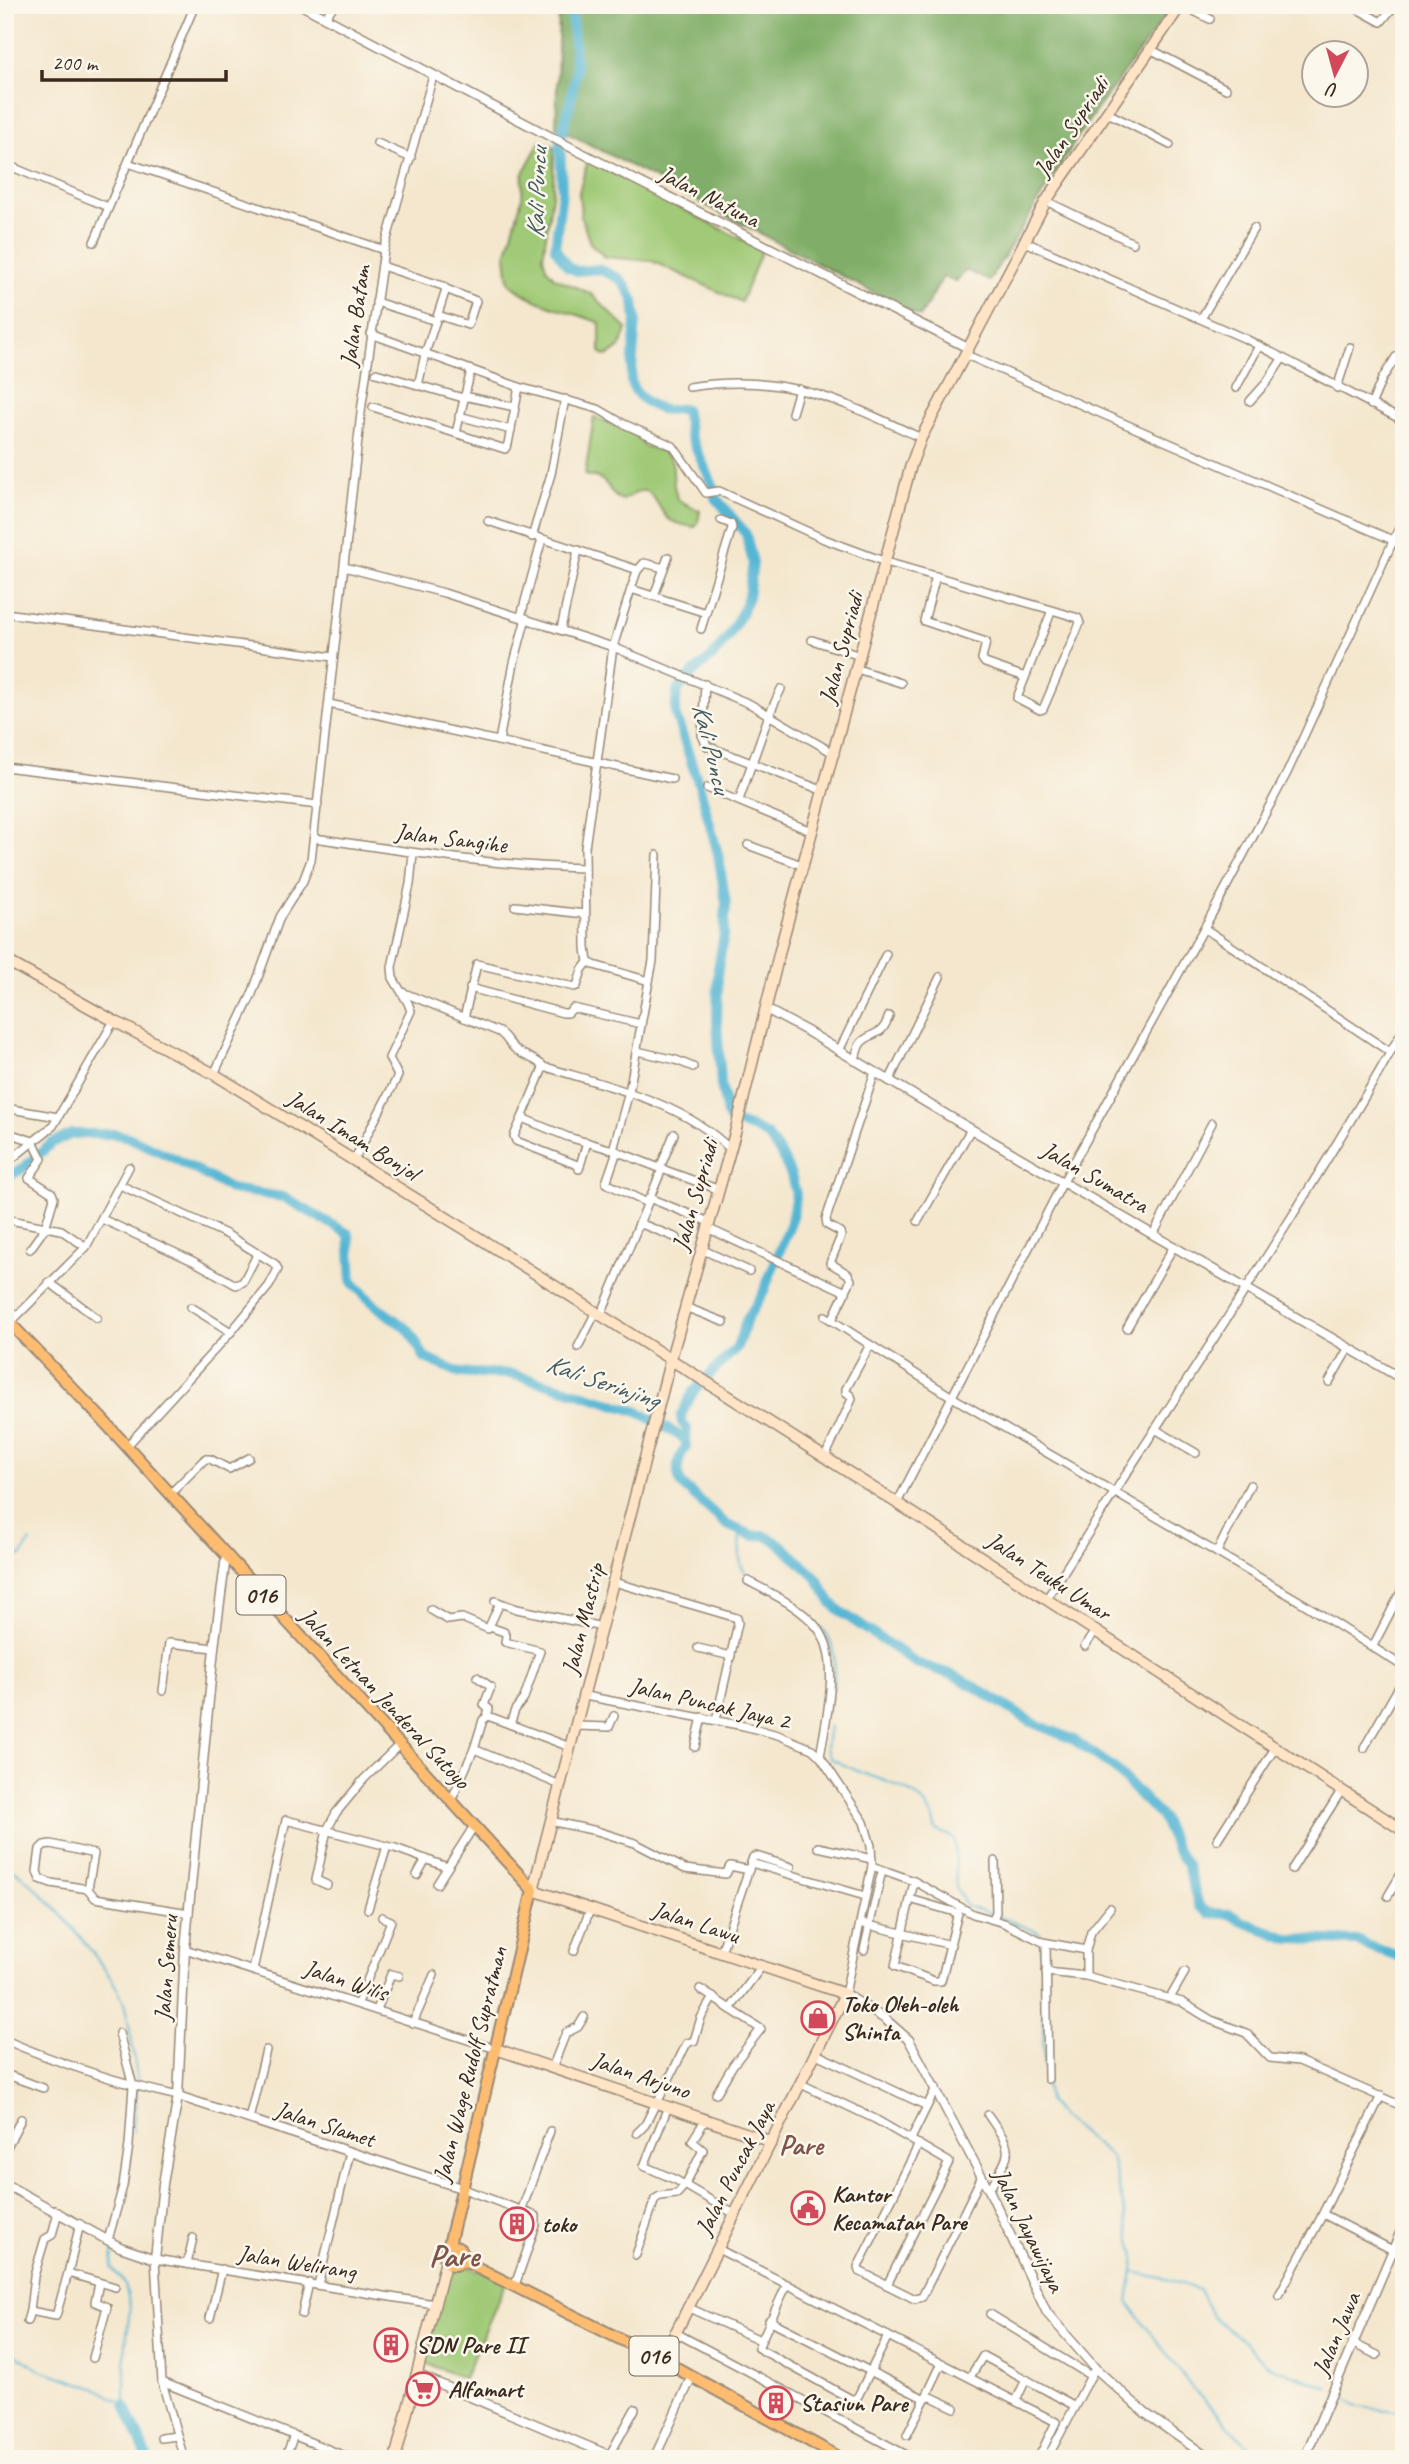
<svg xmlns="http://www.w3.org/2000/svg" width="1409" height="2464" font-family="Caveat,sans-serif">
<rect width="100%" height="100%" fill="#fbf7ec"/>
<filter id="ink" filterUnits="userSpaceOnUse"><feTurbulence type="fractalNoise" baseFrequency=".0143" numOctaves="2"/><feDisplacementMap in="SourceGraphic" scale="14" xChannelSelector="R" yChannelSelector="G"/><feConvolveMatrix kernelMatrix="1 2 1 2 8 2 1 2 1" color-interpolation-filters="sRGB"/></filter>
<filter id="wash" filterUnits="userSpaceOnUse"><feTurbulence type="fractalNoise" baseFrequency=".00686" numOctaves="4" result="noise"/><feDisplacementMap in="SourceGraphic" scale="28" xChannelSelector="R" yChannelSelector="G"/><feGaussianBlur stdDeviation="1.57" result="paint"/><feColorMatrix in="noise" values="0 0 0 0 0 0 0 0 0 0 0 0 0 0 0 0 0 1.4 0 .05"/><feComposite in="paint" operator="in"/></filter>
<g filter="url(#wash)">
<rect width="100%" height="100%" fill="#f4e7ce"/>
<g fill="#a0ca77" stroke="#6e7a4a" stroke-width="2">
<path d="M540,142L554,146L553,189L543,256L546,268L555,278L590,293L627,329C623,343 620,351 606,356L600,352V323C570,310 531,305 509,282L506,256L522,198L523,173Z"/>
<polygon points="588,160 762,250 741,302 652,261 605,257 590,243 581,216 579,192"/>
<path d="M594,417L634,433L644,446C688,455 665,471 678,500L700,511L698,522L695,527C654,521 670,512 647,491H639L623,500C610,497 612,487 602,480C597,477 591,476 585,475Z"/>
<polygon points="448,2262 453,2265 458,2263 507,2281 464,2378 419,2361"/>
</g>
<polygon fill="#80ae68" stroke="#5e6c43" stroke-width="2" points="559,5 1173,5 1082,130 989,281 966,270 956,282 943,277 920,317 556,127"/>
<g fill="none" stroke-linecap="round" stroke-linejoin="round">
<g stroke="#55b6d4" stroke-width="2">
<path d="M740,1531C738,1580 740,1566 776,1592"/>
<polyline points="5,1561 22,1555 30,1541"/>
<path d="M822,1628C837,1644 835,1668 833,1689"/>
<path d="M829,1726L826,1748L830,1758C840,1763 850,1768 860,1772C890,1784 931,1790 935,1829L955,1839L956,1887L966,1906L992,1914"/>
<path d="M5,1865C36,1879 108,1966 122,1998C128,2012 136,2066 137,2083"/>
<polyline points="998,1916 1040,1933 1040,1937"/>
<polyline points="1041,1943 1044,2067"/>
<polyline points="1046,2079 1048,2101 1060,2115 1112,2158 1135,2257 1128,2302 1192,2388 1257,2455 1265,2459"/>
<polyline points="133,2132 137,2089"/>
<polyline points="115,2239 121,2206"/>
<polyline points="114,2248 111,2267 125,2284 130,2306 125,2353 125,2405"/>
<polyline points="1134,2272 1170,2280 1199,2290 1213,2317 1244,2341 1267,2365 1329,2388"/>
<polyline points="5,2347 38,2369 98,2389 124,2404"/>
<polyline points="1337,2393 1360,2407 1404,2412"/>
</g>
<g stroke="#55b6d4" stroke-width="10">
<path d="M571,5L576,70L570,104L560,140L562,191L555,248L568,267L577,271L599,269L620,279L627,288L634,301L636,320L631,381C633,394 653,410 667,410C673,410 678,408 685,409L690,436L713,485L716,498L746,534L753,563L748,596L742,612L728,637L712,657L694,672L677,691L675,713L700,788L718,854L726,904L724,934L718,968L717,1022L721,1085L727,1114L731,1121L755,1129L768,1136L782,1156L791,1175L796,1194L791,1222L763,1293L747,1319L737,1347L693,1392L681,1415L682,1422L687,1429L685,1439"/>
<path d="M5,1178L22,1169L52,1143L72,1134H115L128,1137L176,1159L230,1189L283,1197L349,1234L352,1282L376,1306L409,1330L425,1358L460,1373L511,1374L559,1387L639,1412L685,1439L686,1447C677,1458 676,1471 681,1484L727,1525L754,1536L764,1535L780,1544L816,1577L831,1602L841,1612L916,1663L953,1675L975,1687L1031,1722L1074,1740L1114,1768L1162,1818L1176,1849L1187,1865L1199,1906L1208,1913L1230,1914L1241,1921L1289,1939L1359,1941C1374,1951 1390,1950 1404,1960"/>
<polyline points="125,2405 148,2459"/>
</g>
</g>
</g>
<g filter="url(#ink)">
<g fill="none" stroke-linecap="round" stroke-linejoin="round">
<defs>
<g id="minor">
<polyline points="1182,5 1210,19"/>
<polyline points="1350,5 1381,22 1395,5"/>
<polyline points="325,18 334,5"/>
<polyline points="1150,49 1226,89"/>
<polyline points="1106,112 1170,145"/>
<polyline points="377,143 411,158"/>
<polyline points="128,163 384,250"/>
<polyline points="5,164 108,207"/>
<polyline points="1046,201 1133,243"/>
<polyline points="1023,241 1248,340 1404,421"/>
<polyline points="94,242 195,5"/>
<polyline points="382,266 443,286 446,289 476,301 468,325 438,315"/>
<polyline points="376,302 436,321"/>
<polyline points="1201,319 1254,228"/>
<polyline points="371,334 519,387 598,409 624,424 673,446 706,493 719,491 824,539 886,562 1052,610 1017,698 1040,710 1043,709 1080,623 1078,618 1052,610"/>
<polyline points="964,354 1404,545"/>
<polyline points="376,373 463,398"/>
<polyline points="418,386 425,354 446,289"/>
<path d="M689,387C782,372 838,399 921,438"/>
<polyline points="1236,388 1259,346"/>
<polyline points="1337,388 1350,347"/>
<polyline points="464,396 515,407"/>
<polyline points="1250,401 1267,382 1282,359"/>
<polyline points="1371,405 1382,379 1396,357"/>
<polyline points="373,407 505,449 508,444 519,387"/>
<polyline points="792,413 799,389"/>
<polyline points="459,416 511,430"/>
<polyline points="456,433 471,370"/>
<polyline points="488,521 635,569 637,571 631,589 706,613"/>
<polyline points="532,537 551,474 565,399"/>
<polyline points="344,567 444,593 613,647 585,848 586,948 588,962 594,965 649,981 629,1092 613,1150 662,1169 601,1315"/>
<polyline points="637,571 644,563 664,568"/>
<polyline points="936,576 924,621 986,642 982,659 985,663 1025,677"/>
<polyline points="631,589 613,647 750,704 835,754"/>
<polyline points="654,596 668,557"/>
<polyline points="5,613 333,657"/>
<polyline points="521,616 542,539"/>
<polyline points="561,629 578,550"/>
<polyline points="701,629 732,528 731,524 721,520"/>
<polyline points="812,640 860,656"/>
<polyline points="857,669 901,683"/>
<polyline points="705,684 702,735 707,746 824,791"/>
<polyline points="329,704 672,779"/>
<polyline points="499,741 514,663 526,618"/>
<polyline points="5,767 318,805"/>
<polyline points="707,788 813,832"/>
<polyline points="739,800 769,715 781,689"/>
<path d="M314,838C404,851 493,866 584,868"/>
<polyline points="748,845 804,866"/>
<polyline points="515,906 585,914"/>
<polyline points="1204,928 1390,1052"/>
<polyline points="649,981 653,961 657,855"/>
<polyline points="470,988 563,1013 568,1013 573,1008 641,1024"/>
<path d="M402,992L499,1032C506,1036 508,1043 515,1049C524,1057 536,1058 544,1067"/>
<polyline points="464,1018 477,964 574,987 577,986 582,970 588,962"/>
<polyline points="637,1051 676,1060 693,1067"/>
<polyline points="839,1051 886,954"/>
<path d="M855,1061C859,1038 863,1041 880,1031C885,1028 887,1021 889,1016"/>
<polyline points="214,1074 252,994 280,917 303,881 311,860 362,404 384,250 433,76"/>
<polyline points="889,1081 940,977"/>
<polyline points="5,1108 58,1117"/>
<polyline points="522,1118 514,1136 516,1141 580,1166"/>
<polyline points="5,1132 33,1141 42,1159 29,1178 52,1193 54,1198 45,1228 30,1249"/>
<path d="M613,1150L568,1137L522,1118L543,1068H549C611,1087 682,1102 730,1149"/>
<polyline points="617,1151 606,1183 647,1203"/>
<polyline points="354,1160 398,1076 389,1058 411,1011 408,1003 393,978 392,967 410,884 413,854"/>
<polyline points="5,1164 53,1126 114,1021"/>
<polyline points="660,1168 674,1134"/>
<polyline points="579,1169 587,1142"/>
<polyline points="662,1169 717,1189"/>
<polyline points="120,1185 226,1234 275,1264 278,1269 269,1286 231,1332 126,1447"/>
<polyline points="649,1198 709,1222"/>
<polyline points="5,1219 61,1230 86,1247"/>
<polyline points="102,1219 193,1261 236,1285 243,1282 258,1253"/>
<polyline points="918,1221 971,1129"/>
<polyline points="639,1223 677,1238"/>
<polyline points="707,1228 846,1292"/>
<polyline points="1154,1233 1212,1123"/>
<polyline points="701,1249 749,1271"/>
<polyline points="49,1282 97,1318"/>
<polyline points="191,1307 231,1332"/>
<polyline points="685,1307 724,1322"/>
<polyline points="825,1316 952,1397 1306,1605 1404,1667"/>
<polyline points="832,1320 851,1280 848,1274 830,1263 841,1236 840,1232 827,1225 826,1219 875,1072"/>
<polyline points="10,1323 86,1247 129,1167"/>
<polyline points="1127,1328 1174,1246"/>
<polyline points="578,1347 596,1312"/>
<polyline points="1329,1382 1348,1349"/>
<polyline points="1155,1429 1196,1453"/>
<polyline points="825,1457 852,1399 851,1396 846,1392 846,1389 870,1345"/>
<polyline points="170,1494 205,1459 210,1459 229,1469 249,1458"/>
<polyline points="897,1503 1063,1182 1214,910 1287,773 1404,517"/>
<polyline points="1217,1552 1250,1485"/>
<path d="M748,1581C771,1593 803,1608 819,1630C841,1660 826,1721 820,1756"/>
<polyline points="614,1582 737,1618 738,1623 716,1720"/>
<path d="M1046,1600C1165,1409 1294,1225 1404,1028"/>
<polyline points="495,1601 517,1609 602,1627"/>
<polyline points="431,1610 448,1620 462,1618 488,1629 500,1603"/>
<polyline points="490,1627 504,1632"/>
<polyline points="506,1636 505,1642 540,1651 524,1698 515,1710 510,1724"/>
<polyline points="1085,1646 1095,1631"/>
<polyline points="1373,1646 1404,1586"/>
<polyline points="698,1648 731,1656"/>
<polyline points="477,1677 491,1687 484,1705 489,1709 487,1716"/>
<polyline points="163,1691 169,1643 214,1648"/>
<polyline points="585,1696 744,1726 778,1735 812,1749 820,1756 864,1822 871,1846 872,1866 845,1994"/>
<polyline points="576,1726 609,1727 614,1716"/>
<polyline points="695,1747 702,1717"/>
<polyline points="1364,1748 1404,1678"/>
<polyline points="474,1749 483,1720 488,1716 570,1747"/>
<polyline points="451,1801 474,1749 560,1785"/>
<polyline points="550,1821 597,1831 635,1843 685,1869 726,1874 730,1866 749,1870"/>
<polyline points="1217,1840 1275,1748"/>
<polyline points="818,1847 872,1859"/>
<polyline points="751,1863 865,1896"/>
<polyline points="872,1866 914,1881 973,1914 1004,1923 1043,1942 1086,1950 1086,1976"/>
<polyline points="1292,1869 1341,1791"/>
<polyline points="417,1875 426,1859"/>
<polyline points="437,1884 474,1826"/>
<polyline points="327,1885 316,1880 327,1830 336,1813 364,1779 399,1745"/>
<polyline points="88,1889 51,1883 40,1879 37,1872 40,1849 44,1845 51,1844 94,1854 88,1889 95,1898 189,1913"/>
<polyline points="1388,1896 1404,1869"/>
<polyline points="910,1899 958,1913 941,1981 934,1981 895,1966 913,1886"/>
<polyline points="368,1909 387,1846"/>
<polyline points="993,1919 996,1912 995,1861"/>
<polyline points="860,1923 951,1945"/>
<polyline points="1046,1943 1048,2079"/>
<polyline points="185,1949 496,2049"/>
<polyline points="864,1950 881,1875"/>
<polyline points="1086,1950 1091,1932 1110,1908"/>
<polyline points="574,1951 590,1910"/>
<polyline points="721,1952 753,1857 756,1856 791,1867"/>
<polyline points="253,1970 286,1820 395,1848 447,1867"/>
<polyline points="1046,1972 1086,1976 1182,2002 1211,2020 1246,2033 1270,2058 1299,2061 1404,2107"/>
<polyline points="700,1989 730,2009 762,1966"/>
<polyline points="1170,1998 1185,1972"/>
<polyline points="358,2003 391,1921 382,1917"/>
<polyline points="377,2010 391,1974 399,1976"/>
<polyline points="413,2023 434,1975"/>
<path d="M5,2040C61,2064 119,2083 178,2096"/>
<polyline points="816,2054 927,2106"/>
<polyline points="552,2068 566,2033 578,2027 584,2017"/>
<polyline points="5,2074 43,2088"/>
<polyline points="801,2084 875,2119 949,2162 887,2285"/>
<polyline points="716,2094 733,2065 761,2029 730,2009"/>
<polyline points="657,2103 687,2043 694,2041 701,2018 713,1997"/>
<polyline points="668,2107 644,2166 676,2180 736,2215"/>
<path d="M988,2115C1015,2154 1012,2150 989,2190"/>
<polyline points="249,2119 266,2050"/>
<polyline points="637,2133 645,2125 656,2103"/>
<polyline points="911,2139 936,2088"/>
<polyline points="919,2144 858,2267 859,2271 915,2299 922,2297 982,2176"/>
<polyline points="5,2151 21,2119"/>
<polyline points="461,2188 536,2216 536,2225 515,2285"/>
<polyline points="522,2209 550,2131"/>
<polyline points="1322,2215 1381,2096"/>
<polyline points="80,2224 68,2273 115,2287"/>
<polyline points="108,2240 123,2186 129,2145 133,2086 119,2033"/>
<polyline points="718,2249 1056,2422 1038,2459"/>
<polyline points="636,2255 655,2199 660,2196 677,2194 685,2185 703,2150 692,2141 706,2119"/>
<polyline points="187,2264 193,2238"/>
<polyline points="787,2284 758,2348 851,2399 855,2399 858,2396 888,2336"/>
<polyline points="318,2285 350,2152"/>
<polyline points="1279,2295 1323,2214 1404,2256"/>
<polyline points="687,2307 760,2340"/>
<polyline points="30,2311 34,2276 45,2239 52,2235 58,2212"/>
<polyline points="302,2314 309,2283"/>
<polyline points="990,2314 1091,2376"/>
<polyline points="210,2318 222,2269"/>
<polyline points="769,2320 925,2399 942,2363"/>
<polyline points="27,2321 30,2311 56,2316 68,2273"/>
<polyline points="674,2332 914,2459"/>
<polyline points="1352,2343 1377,2355"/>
<polyline points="93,2358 107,2307 95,2302 99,2283"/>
<polyline points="970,2377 983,2356 1075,2406"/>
<polyline points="162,2382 352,2459"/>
<polyline points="927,2395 955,2408"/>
<polyline points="1016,2401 1026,2379"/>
<polyline points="907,2435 925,2399"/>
<polyline points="161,2438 177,2436"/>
<polyline points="1041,2453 1050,2453 1093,2372"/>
<polyline points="608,2458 635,2409"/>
<polyline points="184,2459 162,2382 155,2259 434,2304"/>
<polyline points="285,2459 294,2435"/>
</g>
<g id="tertiary">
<polyline points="301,5 576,150 968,348"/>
<polyline points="766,1009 805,1030 957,1121 1404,1380"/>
<polyline points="845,1994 885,2019 909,2040 989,2190 1047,2313 1095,2368 1145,2413 1210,2459"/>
<polyline points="178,2096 461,2188"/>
<polyline points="5,2184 120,2247 155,2259 163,2184 178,2096 185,1949 214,1648 226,1556"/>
<polyline points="416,2374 618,2459"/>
<polyline points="654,2459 692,2376"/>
<polyline points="1304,2459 1404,2224"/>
</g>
<g id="secondary">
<polyline points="5,960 114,1021 214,1074 476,1236 930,1524 1404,1831"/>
<polyline points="496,2049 772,2142"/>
<polyline points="662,2360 845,1994 533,1890 671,1358 735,1133 781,946 911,465 921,438 1046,201 1181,5"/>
<polyline points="395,2459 446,2260"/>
</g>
<g id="primary">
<polyline points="5,1318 100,1417 533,1890 448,2249"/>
<circle cx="454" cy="2256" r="9"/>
<polyline points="462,2260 662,2360 842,2459"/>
</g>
</defs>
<use href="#minor" stroke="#988876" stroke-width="10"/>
<use href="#tertiary" stroke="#988876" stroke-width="11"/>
<use href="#secondary" stroke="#988876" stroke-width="13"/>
<use href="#primary" stroke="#988876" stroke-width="14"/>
<use href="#minor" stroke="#fff" stroke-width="7"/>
<use href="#tertiary" stroke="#fff" stroke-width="8"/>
<use href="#secondary" stroke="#ffe4c6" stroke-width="10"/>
<use href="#primary" stroke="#febc70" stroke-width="10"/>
</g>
</g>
<defs>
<symbol id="shop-ring" viewBox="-11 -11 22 22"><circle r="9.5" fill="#fbf7ec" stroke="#d1495b" stroke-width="1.5"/><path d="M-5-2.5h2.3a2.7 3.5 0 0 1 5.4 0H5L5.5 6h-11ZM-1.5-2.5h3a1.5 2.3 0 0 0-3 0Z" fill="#d1495b"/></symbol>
<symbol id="civic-ring" viewBox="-11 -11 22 22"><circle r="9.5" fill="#fbf7ec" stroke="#d1495b" stroke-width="1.5"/><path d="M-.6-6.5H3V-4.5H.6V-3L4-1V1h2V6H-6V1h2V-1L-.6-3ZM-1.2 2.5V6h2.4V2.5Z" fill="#d1495b"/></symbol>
<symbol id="building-ring" viewBox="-11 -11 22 22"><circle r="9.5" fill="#fbf7ec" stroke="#d1495b" stroke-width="1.5"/><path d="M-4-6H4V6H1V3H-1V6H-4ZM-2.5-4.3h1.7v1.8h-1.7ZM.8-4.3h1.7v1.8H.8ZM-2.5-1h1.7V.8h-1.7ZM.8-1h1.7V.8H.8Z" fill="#d1495b"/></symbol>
<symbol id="supermarket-ring" viewBox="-11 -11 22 22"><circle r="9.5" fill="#fbf7ec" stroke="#d1495b" stroke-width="1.5"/><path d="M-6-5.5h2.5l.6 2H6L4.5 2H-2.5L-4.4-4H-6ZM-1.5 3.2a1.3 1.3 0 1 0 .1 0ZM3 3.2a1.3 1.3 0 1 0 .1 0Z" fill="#d1495b"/></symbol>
</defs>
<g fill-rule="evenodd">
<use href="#shop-ring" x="799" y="1999" width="38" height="38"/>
<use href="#civic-ring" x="789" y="2189" width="38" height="38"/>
<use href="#building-ring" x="498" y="2205" width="38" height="38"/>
<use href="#building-ring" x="372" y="2326" width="38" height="38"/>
<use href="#supermarket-ring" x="404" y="2370" width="38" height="38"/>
<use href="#building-ring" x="757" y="2384" width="38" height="38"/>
</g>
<g text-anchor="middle" stroke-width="5" stroke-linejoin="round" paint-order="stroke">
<g fill="#fbf7ec" stroke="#75685c" stroke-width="2">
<rect x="236.5" y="1575.5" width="49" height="39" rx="5"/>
<rect x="629.5" y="2336.5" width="49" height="39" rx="5"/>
</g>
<g font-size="23" font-weight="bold" fill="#3b2a1e">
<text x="261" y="1603">016</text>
<text x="654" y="2364">016</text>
</g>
<g font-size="24" fill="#3b2a1e" stroke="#fbf7ec">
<text transform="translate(1071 127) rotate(-56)" y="8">Jalan Supriadi</text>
<text transform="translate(709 196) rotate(27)" y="8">Jalan Natuna</text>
<text transform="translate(355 316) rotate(-82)" y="8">Jalan Batam</text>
<text transform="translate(841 648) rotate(-75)" y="8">Jalan Supriadi</text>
<text transform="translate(451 838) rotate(7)" y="8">Jalan Sangihe</text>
<text transform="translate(353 1135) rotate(32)" y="8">Jalan Imam Bonjol</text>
<text transform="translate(1095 1177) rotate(30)" y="8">Jalan Sumatra</text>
<text transform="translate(695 1195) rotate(-74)" y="8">Jalan Supriadi</text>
<text transform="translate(1049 1576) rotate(33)" y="8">Jalan Teuku Umar</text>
<text transform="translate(583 1619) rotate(-76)" y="8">Jalan Mastrip</text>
<text transform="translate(385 1698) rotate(47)" y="8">Jalan Letnan Jenderal Sutoyo</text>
<text transform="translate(710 1703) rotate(13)" y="8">Jalan Puncak Jaya 2</text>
<text transform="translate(696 1922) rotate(18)" y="8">Jalan Lawu</text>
<text transform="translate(166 1968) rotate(-86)" y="8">Jalan Semeru</text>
<text transform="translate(346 1980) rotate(18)" y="8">Jalan Wilis</text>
<text transform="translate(470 2064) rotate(-76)" y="8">Jalan Wage Rudolf Supratman</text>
<text transform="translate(641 2075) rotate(19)" y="8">Jalan Arjuno</text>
<text transform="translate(325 2124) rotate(18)" y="8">Jalan Slamet</text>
<text transform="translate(735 2168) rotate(-63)" y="8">Jalan Puncak Jaya</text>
<text transform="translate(1029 2230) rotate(64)" y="8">Jalan Jayawijaya</text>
<text transform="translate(297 2262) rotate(9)" y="8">Jalan Welirang</text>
<text transform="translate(1336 2334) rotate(-67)" y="8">Jalan Jawa</text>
</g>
<g font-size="24" font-weight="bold" fill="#3b2a1e" stroke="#fbf7ec" text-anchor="start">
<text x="842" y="2012">Toko Oleh-oleh<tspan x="842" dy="28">Shinta</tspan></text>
<text x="832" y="2202">Kantor<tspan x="832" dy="28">Kecamatan Pare</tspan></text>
<text x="542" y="2232">toko</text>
<text x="416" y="2353">SDN Pare II</text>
<text x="448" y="2397">Alfamart</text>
<text x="800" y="2411">Stasiun Pare</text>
</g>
<g font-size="26" font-style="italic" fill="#445b5e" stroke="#fbf7ec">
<text transform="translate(536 193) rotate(-88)" y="9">Kali Puncu</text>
<text transform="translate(712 748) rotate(76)" y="9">Kali Puncu</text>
<text transform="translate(603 1381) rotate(19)" y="9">Kali Serinjing</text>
</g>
<g font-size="28" font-weight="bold" fill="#7e544b" stroke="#fbf7ec">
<text x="801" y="2154">Pare</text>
</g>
<g font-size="32" font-weight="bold" fill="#7e544b" stroke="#fbf7ec">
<text x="454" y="2266">Pare</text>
</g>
</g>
<rect width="1409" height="2464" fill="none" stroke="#fbf7ec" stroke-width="28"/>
<g transform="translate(1335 74) rotate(186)"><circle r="33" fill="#fbf7ec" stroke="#aea59a" stroke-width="2"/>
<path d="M0-5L12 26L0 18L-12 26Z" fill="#d1495b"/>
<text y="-10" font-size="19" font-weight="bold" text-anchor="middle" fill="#3b2a1e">U</text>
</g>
<path d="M42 70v10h184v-10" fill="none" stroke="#3b2a1e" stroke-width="3.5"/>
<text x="52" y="70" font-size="21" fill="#3b2a1e" stroke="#fbf7ec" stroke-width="5" paint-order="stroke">200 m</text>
</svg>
